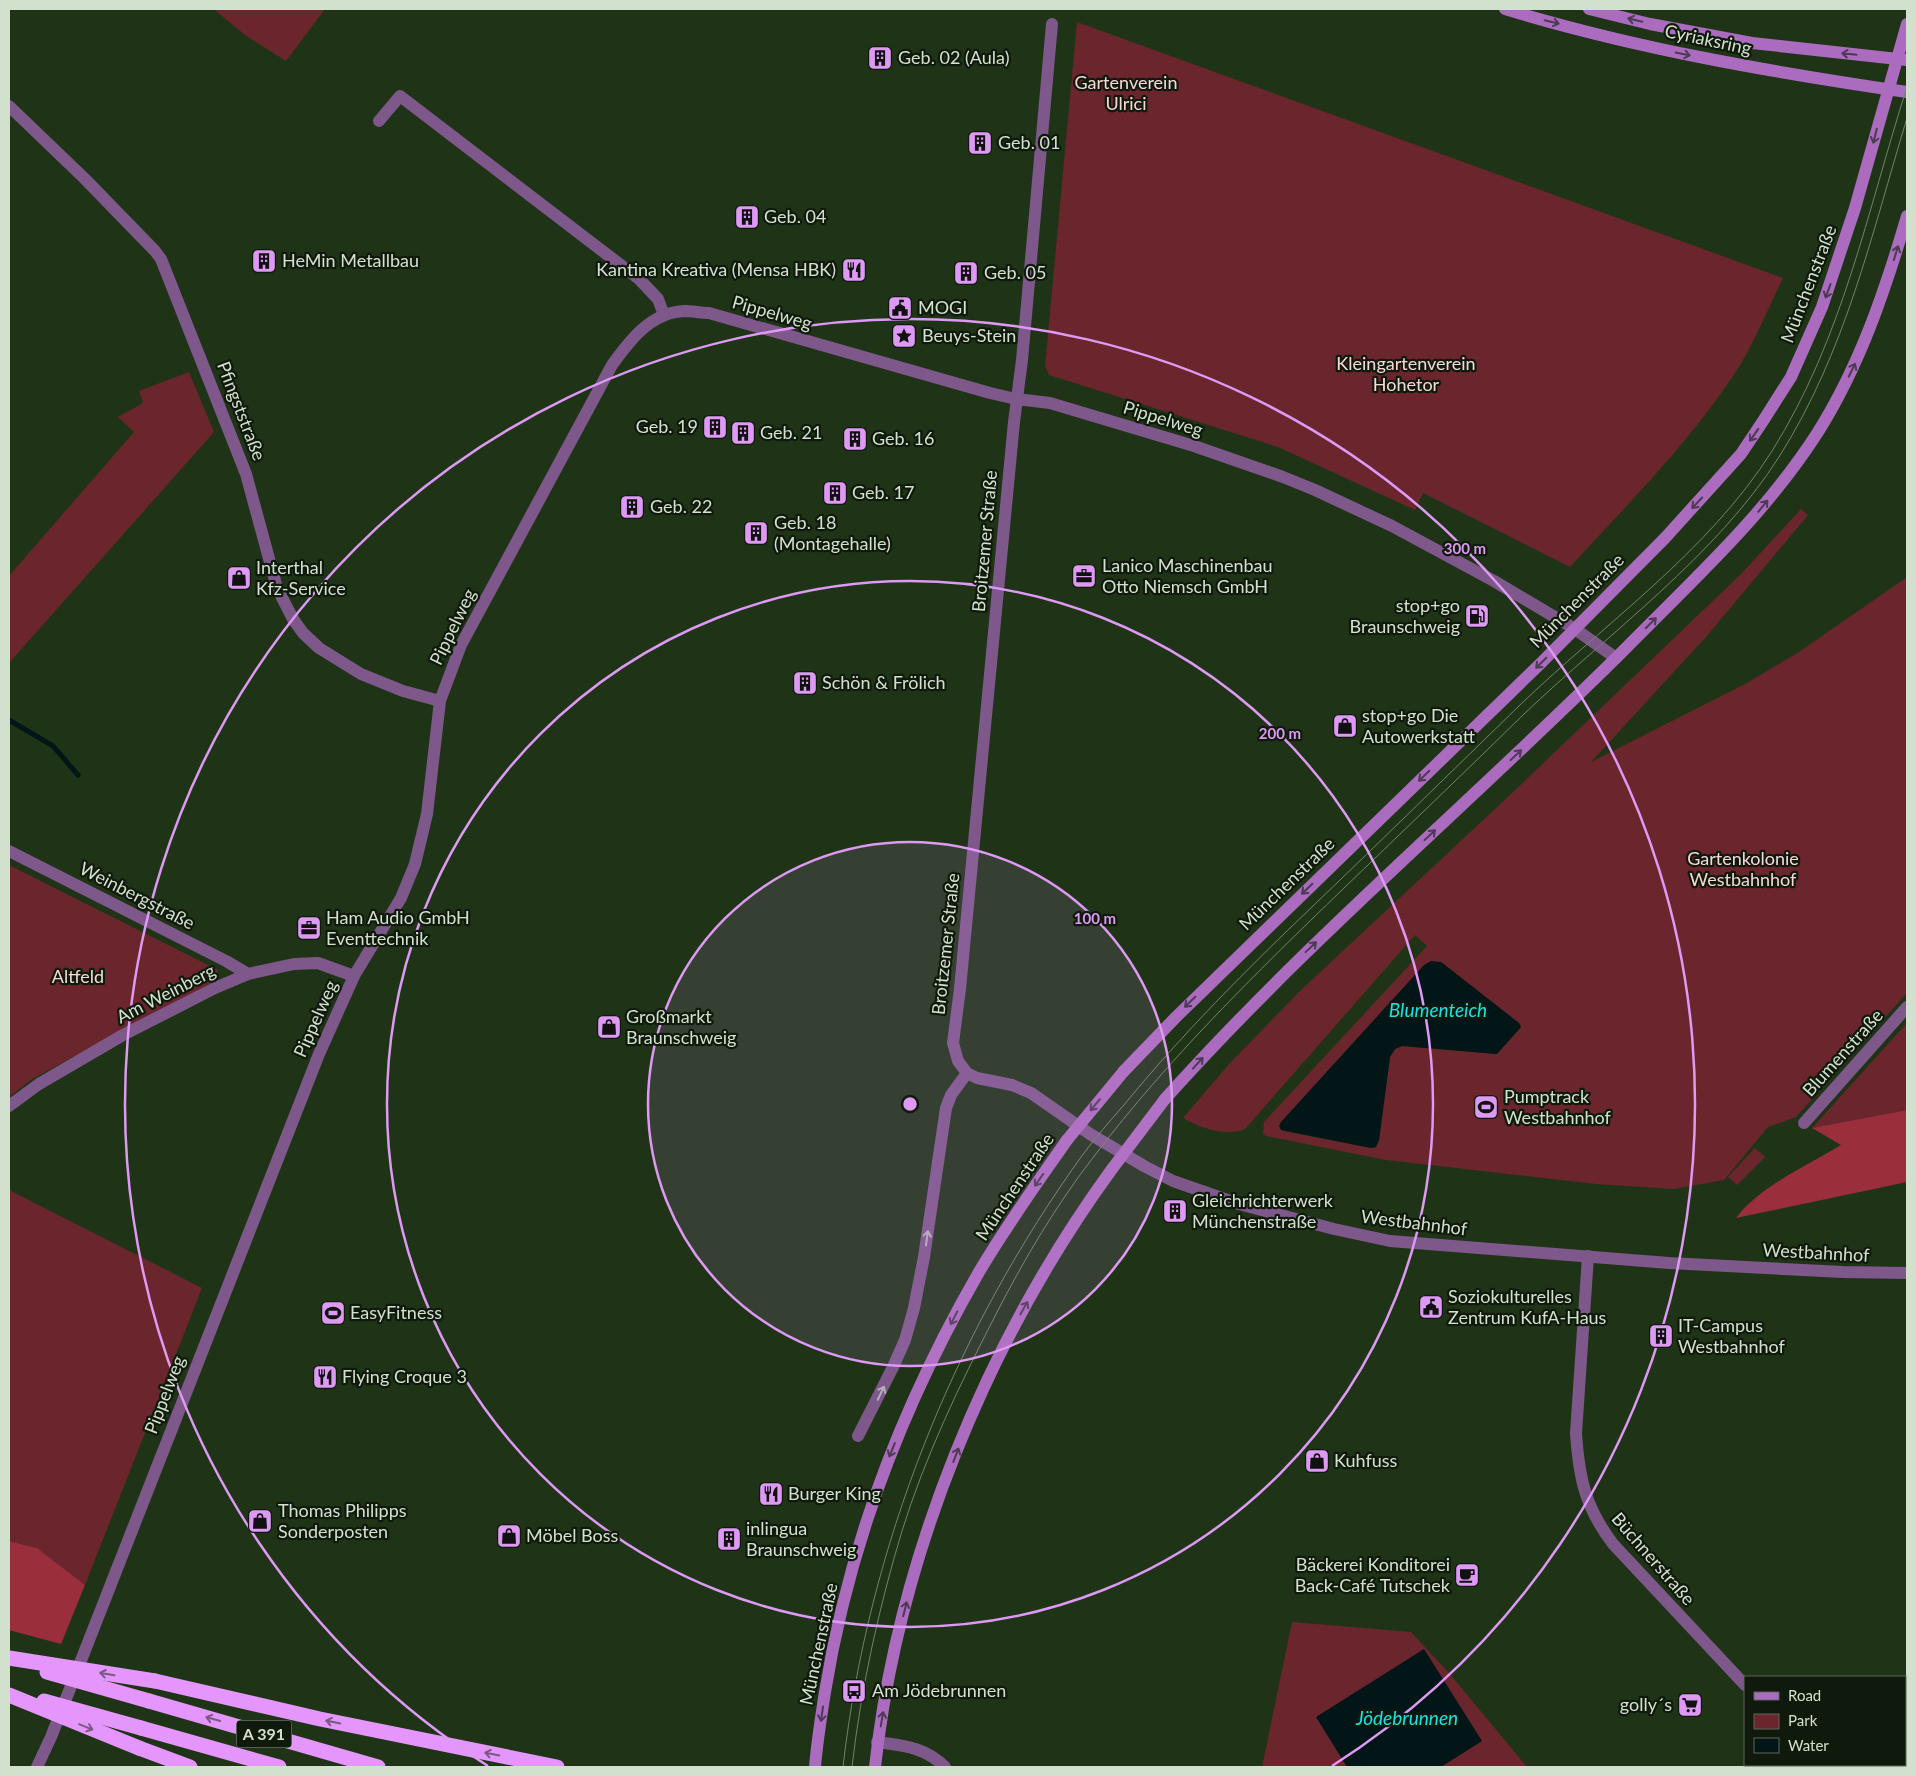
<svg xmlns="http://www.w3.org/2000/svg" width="1916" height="1776" font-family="Lato,sans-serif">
<rect width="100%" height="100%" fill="#1f3417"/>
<g fill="#6b252c" fill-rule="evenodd">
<polygon points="217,9 325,9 286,61 245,35 216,11"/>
<path d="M1077,22L1783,278C1769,307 1754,343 1737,370C1690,442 1628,504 1570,567L1423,493L1415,510L1278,447L1049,375L1045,366Z"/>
<polygon points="189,372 214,432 9,663 9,576 134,432 118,417 143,403 139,391"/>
<path d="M1801,509L1808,515L1706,637L1591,762L1747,683L1799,652L1907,577V993L1796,1117L1768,1127L1724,1180L1674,1189L1596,1184L1386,1160L1266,1136L1263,1134L1264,1122L1427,946L1415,935L1245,1129C1226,1137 1200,1128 1183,1118L1230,1063L1301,990L1510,795L1741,574ZM1441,962L1519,1023L1521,1027L1497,1054L1402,1046L1395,1049L1390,1057L1379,1140L1376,1147L1371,1148L1284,1131Z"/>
<polygon points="9,865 218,970 217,980 32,1079 9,1097"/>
<polygon points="1907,1023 1907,1110 1812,1128"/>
<polygon points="1755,1148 1765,1157 1737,1185 1728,1177"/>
<polygon points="9,1190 202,1288 85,1585 37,1548 9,1541"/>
<polygon points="1292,1622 1411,1632 1449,1673 1527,1767 1262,1767"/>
</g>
<g fill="#9a2e3b">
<path d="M1907,1110V1182L1736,1218C1759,1187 1808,1165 1841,1145L1812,1128Z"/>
<polygon points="9,1541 37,1548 85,1585 61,1644 9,1630"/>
</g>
<g fill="#021617">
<polygon points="1431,961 1441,962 1519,1023 1521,1027 1497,1054 1402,1046 1395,1049 1390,1057 1379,1140 1376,1147 1371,1148 1281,1130 1279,1126 1281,1122 1424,965"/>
<polygon points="1424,1649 1482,1741 1441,1767 1347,1767 1316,1717"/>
</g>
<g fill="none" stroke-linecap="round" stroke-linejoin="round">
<polyline stroke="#021617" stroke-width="5" points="9,720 53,746 78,775"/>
<g stroke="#7e578b" stroke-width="12">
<polyline points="1052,24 1022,360 1014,422 960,989 953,1043 958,1061 967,1073 977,1078 1012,1085 1031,1093 1090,1134 1144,1166 1173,1181 1239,1204 1334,1229 1390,1241 1669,1263 1843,1272 1907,1273"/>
<polyline points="9,106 85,179 155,251 161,259 246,474 277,588 293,619 303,633 319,648 361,674 403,691 440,701"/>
<polyline points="379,121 400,96 639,279 658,299 664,315"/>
<polyline points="9,851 226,961 248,974"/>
<polyline points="9,1106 39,1084 123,1035 215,988 248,974 294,964 318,963 354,976"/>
<polyline points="1804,1123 1907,1007"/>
<path d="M1588,1256L1576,1433C1579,1478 1585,1507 1613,1544L1745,1685"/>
<polyline points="858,1436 893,1367 905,1340 914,1308 924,1257 946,1108 951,1095 967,1073"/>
<polyline points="1905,1690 1907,1689"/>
<path d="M877,1742C905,1746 925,1747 945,1767"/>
<path d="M37,1767L51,1737L319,1054L354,976L401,898L415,864L427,814L440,701L461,645L612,365C630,340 651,312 685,311C693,311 701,313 709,313L990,393L1016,399L1050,403L1194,446L1283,477L1315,490L1392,526L1494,581L1575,629L1616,658"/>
</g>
<g stroke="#ab6cbf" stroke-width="12">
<path d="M1505,9C1637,49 1771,72 1907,92"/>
<polyline points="1589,9 1650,24 1752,43 1907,60"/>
<polyline points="1124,1071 1176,1017 1541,663 1665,538 1741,454 1763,421 1791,377 1822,307 1855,208 1907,24"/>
<path d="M1165,1099C1309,938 1475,799 1627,647C1696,577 1764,516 1818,432C1860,365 1885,291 1907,216"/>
<path d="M815,1767C817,1742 821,1717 825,1692C849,1544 904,1402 979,1272C1006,1226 1037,1183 1067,1140"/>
<path d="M875,1767C898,1557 988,1339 1112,1169"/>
</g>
<g stroke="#e496fc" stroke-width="15">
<polyline points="155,1681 320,1719 557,1767"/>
<polyline points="149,1701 378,1767"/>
<polyline points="141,1728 279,1767"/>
<polyline points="139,1748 190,1767"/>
</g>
<g stroke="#71836b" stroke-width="1">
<path d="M843,1767C868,1547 954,1332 1084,1153C1096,1137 1110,1121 1123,1106C1182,1034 1247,969 1314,905C1383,839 1451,772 1520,705C1604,624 1709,551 1772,451C1843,338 1867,212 1907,87"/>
<path d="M852,1767C861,1688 879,1607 902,1531C925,1457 959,1386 994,1318C1023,1261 1056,1205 1095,1155C1169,1058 1255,974 1343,889C1403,831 1464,773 1524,714C1609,633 1716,556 1779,457C1846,351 1871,236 1907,118"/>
</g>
<g stroke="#ab6cbf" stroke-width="12">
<polyline points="1067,1140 1124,1071"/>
<polyline points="1112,1169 1165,1099"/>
</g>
<g stroke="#e496fc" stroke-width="15">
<polyline points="9,1658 155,1681"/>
<polyline points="47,1672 149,1701"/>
<polyline points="9,1695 139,1748"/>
<polyline points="44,1701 141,1728"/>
</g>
</g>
<defs><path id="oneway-shaft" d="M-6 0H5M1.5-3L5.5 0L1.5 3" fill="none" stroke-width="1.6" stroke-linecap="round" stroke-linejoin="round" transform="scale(1.25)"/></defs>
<g stroke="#4d3a54">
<use href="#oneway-shaft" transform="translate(1635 20) rotate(-166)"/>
<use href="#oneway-shaft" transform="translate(1552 22) rotate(14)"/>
<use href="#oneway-shaft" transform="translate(1683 54) rotate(11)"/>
<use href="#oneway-shaft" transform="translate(1849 54) rotate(-174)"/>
<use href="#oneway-shaft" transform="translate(1875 136) rotate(104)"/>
<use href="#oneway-shaft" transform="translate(1896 253) rotate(-73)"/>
<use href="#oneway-shaft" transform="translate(1828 291) rotate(110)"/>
<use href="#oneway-shaft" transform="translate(1852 370) rotate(-64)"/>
<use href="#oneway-shaft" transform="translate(1754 435) rotate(125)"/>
<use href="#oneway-shaft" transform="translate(1697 503) rotate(133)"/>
<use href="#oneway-shaft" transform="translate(1763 506) rotate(-51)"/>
<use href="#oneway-shaft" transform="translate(1651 623) rotate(-45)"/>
<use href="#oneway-shaft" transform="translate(1541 663) rotate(135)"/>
<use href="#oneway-shaft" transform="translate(1516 755) rotate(-43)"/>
<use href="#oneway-shaft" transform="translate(1424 776) rotate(136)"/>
<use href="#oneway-shaft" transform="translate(1430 835) rotate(-43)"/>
<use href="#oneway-shaft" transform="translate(1307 889) rotate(136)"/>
<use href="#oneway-shaft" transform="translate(1311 947) rotate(-43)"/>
<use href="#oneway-shaft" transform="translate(1190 1002) rotate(136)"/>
<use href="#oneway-shaft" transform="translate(1198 1063) rotate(-48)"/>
<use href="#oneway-shaft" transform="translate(1095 1105) rotate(130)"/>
<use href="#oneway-shaft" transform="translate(1039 1180) rotate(125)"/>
<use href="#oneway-shaft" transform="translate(1024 1308) rotate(-60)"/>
<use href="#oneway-shaft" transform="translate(954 1318) rotate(117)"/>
<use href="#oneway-shaft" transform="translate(892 1450) rotate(112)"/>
<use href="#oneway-shaft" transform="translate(956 1455) rotate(-69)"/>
<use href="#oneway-shaft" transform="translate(905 1609) rotate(-76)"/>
<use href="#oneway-shaft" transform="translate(822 1714) rotate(98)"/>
<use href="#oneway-shaft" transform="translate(882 1719) rotate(-80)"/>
</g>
<g stroke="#b5b0b7">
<use href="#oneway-shaft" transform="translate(927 1238) rotate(-82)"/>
<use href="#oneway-shaft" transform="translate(881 1393) rotate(-64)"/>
</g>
<g stroke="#7a5884">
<use href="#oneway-shaft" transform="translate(107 1674) rotate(-171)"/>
<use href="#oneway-shaft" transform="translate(213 1719) rotate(-164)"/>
<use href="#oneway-shaft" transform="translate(333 1722) rotate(-168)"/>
<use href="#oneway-shaft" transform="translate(86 1727) rotate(22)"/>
<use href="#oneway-shaft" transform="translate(492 1754) rotate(-169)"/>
</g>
<circle cx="910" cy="1104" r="262" fill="#dd99f3" fill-opacity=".12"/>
<g fill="none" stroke="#dd99f3" stroke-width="2.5">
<circle cx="910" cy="1104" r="262"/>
<circle cx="910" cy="1104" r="523"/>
<path d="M488 1766A785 785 0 1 1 1332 1766"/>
</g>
<defs>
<symbol id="building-square" viewBox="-11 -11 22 22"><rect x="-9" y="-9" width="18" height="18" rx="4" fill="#dd99f3" stroke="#0f190c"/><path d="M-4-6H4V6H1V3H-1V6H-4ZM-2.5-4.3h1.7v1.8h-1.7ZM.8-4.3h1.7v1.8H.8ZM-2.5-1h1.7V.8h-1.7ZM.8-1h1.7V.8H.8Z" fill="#111"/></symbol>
<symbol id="restaurant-square" viewBox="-11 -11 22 22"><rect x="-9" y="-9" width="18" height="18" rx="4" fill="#dd99f3" stroke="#0f190c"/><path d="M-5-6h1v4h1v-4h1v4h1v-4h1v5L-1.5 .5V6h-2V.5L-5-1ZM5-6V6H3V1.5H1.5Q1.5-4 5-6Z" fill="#111"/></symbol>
<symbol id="civic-square" viewBox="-11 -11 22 22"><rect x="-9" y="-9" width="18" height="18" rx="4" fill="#dd99f3" stroke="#0f190c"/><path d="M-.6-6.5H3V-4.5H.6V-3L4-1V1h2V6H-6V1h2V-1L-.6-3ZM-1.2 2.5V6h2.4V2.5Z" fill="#111"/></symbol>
<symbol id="sight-square" viewBox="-11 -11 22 22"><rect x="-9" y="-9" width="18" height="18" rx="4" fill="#dd99f3" stroke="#0f190c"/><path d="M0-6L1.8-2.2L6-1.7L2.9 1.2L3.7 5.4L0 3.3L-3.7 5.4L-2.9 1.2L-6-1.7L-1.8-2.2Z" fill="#111"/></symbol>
<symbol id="office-square" viewBox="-11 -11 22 22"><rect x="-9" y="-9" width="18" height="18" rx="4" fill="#dd99f3" stroke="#0f190c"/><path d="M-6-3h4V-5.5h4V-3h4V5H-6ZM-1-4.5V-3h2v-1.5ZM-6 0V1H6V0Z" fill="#111"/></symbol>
<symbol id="shop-square" viewBox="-11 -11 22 22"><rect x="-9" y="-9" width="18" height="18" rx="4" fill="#dd99f3" stroke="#0f190c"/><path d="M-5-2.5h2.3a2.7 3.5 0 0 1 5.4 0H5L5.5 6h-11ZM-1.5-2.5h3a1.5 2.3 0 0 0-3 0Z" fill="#111"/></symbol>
<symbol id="fuel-square" viewBox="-11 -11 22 22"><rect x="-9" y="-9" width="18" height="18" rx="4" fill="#dd99f3" stroke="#0f190c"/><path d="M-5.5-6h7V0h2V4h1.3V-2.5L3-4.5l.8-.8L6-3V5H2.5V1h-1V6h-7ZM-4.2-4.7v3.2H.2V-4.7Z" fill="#111"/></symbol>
<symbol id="stadium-square" viewBox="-11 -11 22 22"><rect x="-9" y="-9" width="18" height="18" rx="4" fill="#dd99f3" stroke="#0f190c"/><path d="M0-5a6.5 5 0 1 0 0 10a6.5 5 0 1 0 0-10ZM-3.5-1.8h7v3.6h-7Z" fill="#111"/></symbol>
<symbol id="cafe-square" viewBox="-11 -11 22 22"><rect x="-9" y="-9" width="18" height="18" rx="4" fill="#dd99f3" stroke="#0f190c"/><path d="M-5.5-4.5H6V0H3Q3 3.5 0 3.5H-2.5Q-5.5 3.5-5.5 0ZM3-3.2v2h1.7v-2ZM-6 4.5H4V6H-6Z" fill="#111"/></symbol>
<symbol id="bus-square" viewBox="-11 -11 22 22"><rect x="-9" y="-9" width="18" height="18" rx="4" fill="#dd99f3" stroke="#0f190c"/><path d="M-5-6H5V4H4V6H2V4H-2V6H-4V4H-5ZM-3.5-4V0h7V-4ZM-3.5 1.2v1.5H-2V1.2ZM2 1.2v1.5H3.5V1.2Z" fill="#111"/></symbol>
<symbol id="supermarket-square" viewBox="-11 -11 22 22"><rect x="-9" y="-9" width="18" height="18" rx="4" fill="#dd99f3" stroke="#0f190c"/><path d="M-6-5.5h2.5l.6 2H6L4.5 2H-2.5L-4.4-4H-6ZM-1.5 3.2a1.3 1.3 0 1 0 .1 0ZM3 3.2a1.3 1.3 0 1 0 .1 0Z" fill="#111"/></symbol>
</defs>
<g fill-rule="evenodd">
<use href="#building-square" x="866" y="44" width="28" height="28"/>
<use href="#building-square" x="966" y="129" width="28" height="28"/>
<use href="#building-square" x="733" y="203" width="28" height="28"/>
<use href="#building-square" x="250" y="247" width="28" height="28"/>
<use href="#restaurant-square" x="840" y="256" width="28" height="28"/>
<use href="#building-square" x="952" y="259" width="28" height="28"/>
<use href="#civic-square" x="886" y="294" width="28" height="28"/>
<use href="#sight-square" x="890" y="322" width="28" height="28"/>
<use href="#building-square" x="701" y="413" width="28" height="28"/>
<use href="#building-square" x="729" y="419" width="28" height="28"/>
<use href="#building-square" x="841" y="425" width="28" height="28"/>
<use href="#building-square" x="821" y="479" width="28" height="28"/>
<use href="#building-square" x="618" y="493" width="28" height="28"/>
<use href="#building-square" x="742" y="519" width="28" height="28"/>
<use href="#office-square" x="1070" y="562" width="28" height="28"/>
<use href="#shop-square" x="225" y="564" width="28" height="28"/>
<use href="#fuel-square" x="1463" y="602" width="28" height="28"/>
<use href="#building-square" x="791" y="669" width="28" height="28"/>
<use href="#shop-square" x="1331" y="712" width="28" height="28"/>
<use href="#office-square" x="295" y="914" width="28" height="28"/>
<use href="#shop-square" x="595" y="1013" width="28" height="28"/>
<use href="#stadium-square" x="1472" y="1093" width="28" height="28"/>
<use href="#building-square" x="1161" y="1197" width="28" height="28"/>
<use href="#civic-square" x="1417" y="1293" width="28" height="28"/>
<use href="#stadium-square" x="319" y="1299" width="28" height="28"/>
<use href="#building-square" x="1647" y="1322" width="28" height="28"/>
<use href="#restaurant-square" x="311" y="1363" width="28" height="28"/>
<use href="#shop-square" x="1303" y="1447" width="28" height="28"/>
<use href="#restaurant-square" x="757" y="1480" width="28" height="28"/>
<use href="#shop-square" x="246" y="1507" width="28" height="28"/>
<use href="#shop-square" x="495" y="1522" width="28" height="28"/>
<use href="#building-square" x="715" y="1525" width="28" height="28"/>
<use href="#cafe-square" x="1453" y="1561" width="28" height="28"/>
<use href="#bus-square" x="840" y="1677" width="28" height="28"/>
<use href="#supermarket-square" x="1676" y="1691" width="28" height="28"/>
</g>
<g text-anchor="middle" stroke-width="4.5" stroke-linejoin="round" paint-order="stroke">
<rect fill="#0f190c" stroke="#98a494" stroke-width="1" x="236.5" y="1720.5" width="55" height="27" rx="4"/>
<g font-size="16" font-weight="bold" fill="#d2e0ce">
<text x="264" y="1740">A 391</text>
</g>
<g font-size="18" fill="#d2e0ce" stroke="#0f190c">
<text transform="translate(1708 40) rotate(12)" y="6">Cyriaksring</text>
<text transform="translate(1809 284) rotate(-69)" y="6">Münchenstraße</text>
<text transform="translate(772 313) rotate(16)" y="6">Pippelweg</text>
<text transform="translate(241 411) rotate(69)" y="6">Pfingststraße</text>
<text transform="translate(1163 419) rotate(17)" y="6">Pippelweg</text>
<text transform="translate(985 541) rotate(-85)" y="6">Broitzemer Straße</text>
<text transform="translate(1577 601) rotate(-45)" y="6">Münchenstraße</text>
<text transform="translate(453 627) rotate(-64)" y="6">Pippelweg</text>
<text transform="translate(1287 884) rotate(-44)" y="6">Münchenstraße</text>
<text transform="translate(137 896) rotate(27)" y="6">Weinbergstraße</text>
<text transform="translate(946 944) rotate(-84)" y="6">Broitzemer Straße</text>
<text transform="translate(166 994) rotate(-27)" y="6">Am Weinberg</text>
<text transform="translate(316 1019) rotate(-66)" y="6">Pippelweg</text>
<text transform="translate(1843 1053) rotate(-48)" y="6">Blumenstraße</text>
<text transform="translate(1015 1187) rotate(-56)" y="6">Münchenstraße</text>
<text transform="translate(1414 1223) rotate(7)" y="6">Westbahnhof</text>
<text transform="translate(1816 1253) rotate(3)" y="6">Westbahnhof</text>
<text transform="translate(165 1395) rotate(-69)" y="6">Pippelweg</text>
<text transform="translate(1653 1559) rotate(49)" y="6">Büchnerstraße</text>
<text transform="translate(819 1644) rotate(-78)" y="6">Münchenstraße</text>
</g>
<g font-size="18" fill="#d2e0ce" stroke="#0f190c" text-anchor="start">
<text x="898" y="64">Geb. 02 (Aula)</text>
<text x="998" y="149">Geb. 01</text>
<text x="764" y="223">Geb. 04</text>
<text x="282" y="267">HeMin Metallbau</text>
<text x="836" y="276" text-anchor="end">Kantina Kreativa (Mensa HBK)</text>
<text x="984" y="279">Geb. 05</text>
<text x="918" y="314">MOGI</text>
<text x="922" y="342">Beuys-Stein</text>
<text x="698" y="433" text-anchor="end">Geb. 19</text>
<text x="760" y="439">Geb. 21</text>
<text x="872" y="445">Geb. 16</text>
<text x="852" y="499">Geb. 17</text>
<text x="650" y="513">Geb. 22</text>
<text x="774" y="529">Geb. 18<tspan x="774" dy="21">(Montagehalle)</tspan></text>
<text x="1102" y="572">Lanico Maschinenbau<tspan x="1102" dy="21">Otto Niemsch GmbH</tspan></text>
<text x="256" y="574">Interthal<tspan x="256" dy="21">Kfz-Service</tspan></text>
<text x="1460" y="612" text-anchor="end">stop+go<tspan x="1460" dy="21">Braunschweig</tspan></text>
<text x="822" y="689">Schön &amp; Frölich</text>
<text x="1362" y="722">stop+go Die<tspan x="1362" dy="21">Autowerkstatt</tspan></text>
<text x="326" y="924">Ham Audio GmbH<tspan x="326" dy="21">Eventtechnik</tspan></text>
<text x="626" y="1023">Großmarkt<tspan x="626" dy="21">Braunschweig</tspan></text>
<text x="1504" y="1103">Pumptrack<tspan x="1504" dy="21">Westbahnhof</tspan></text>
<text x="1192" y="1207">Gleichrichterwerk<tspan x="1192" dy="21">Münchenstraße</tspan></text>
<text x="1448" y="1303">Soziokulturelles<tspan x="1448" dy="21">Zentrum KufA-Haus</tspan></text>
<text x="350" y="1319">EasyFitness</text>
<text x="1678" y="1332">IT-Campus<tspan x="1678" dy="21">Westbahnhof</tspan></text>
<text x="342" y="1383">Flying Croque 3</text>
<text x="1334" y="1467">Kuhfuss</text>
<text x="788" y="1500">Burger King</text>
<text x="278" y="1517">Thomas Philipps<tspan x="278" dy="21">Sonderposten</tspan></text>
<text x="746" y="1535">inlingua<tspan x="746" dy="21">Braunschweig</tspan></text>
<text x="526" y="1542">Möbel Boss</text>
<text x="1450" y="1571" text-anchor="end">Bäckerei Konditorei<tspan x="1450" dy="21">Back-Café Tutschek</tspan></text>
<text x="872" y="1697">Am Jödebrunnen</text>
<text x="1672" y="1711" text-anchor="end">golly´s</text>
</g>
<g font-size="18" fill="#f7d8d8" stroke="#0f190c">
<text x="1126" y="89">Gartenverein<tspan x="1126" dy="21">Ulrici</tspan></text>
<text x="1406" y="370">Kleingartenverein<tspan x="1406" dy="21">Hohetor</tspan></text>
<text x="1743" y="865">Gartenkolonie<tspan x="1743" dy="21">Westbahnhof</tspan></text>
<text x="78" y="983">Altfeld</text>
</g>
<g font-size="19" font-style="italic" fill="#1ae1e6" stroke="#0f190c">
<text x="1438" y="1017">Blumenteich</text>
<text x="1407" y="1725">Jödebrunnen</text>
</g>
</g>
<circle cx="910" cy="1104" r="8" fill="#dd99f3" stroke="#0f190c" stroke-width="2.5"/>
<g font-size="15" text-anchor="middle" font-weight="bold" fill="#dd99f3" stroke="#0f190c" stroke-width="4.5" stroke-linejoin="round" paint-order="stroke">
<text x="1465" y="554">300 m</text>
<text x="1280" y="739">200 m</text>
<text x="1095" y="924">100 m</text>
</g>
<rect width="1916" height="1776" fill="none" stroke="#d2e0ce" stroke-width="20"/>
<rect x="1744" y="1676" width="162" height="90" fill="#0f190c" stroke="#5d695a"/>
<rect x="1754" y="1692" width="25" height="8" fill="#ab6cbf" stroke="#5d695a"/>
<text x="1788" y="1701" font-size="15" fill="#d2e0ce">Road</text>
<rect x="1754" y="1714" width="25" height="15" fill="#6b252c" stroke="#5d695a"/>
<text x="1788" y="1726" font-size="15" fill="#d2e0ce">Park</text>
<rect x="1754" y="1738" width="25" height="15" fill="#021617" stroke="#5d695a"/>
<text x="1788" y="1751" font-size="15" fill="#d2e0ce">Water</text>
</svg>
